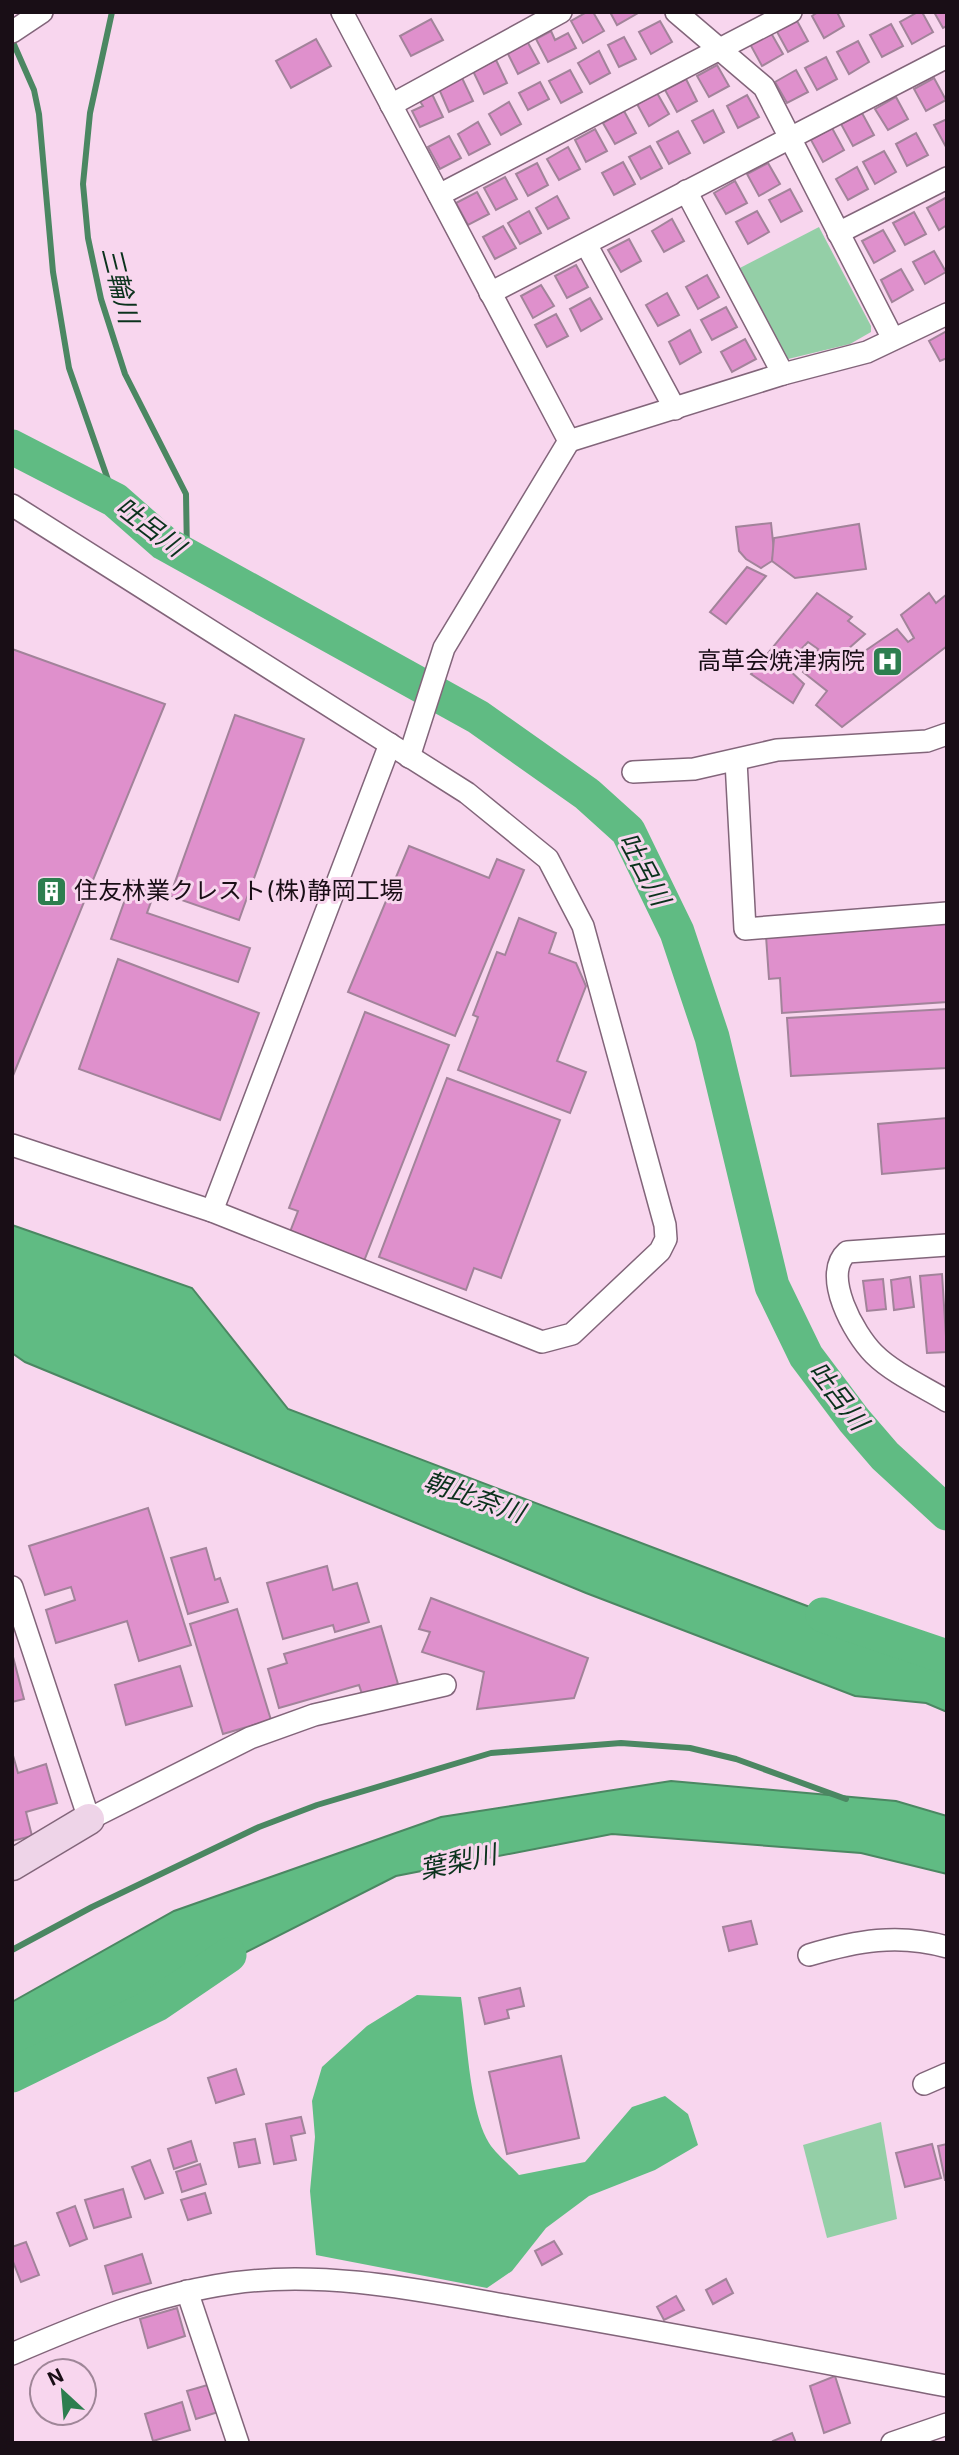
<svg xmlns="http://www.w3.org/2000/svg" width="959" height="2455" font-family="Inter,'Noto Sans JP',sans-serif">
<rect width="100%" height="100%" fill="#f8d6ee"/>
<g fill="#94cfa7">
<polygon points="819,227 871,326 871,332 850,344 788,359 783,356 736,270"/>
<polygon points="881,2122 897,2219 827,2238 803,2145"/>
</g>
<path fill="#61bd84" d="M417,1995L461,1997C467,2037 469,2110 489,2143C496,2154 510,2165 519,2175L585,2162L632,2107L665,2096L688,2114L698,2145L655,2170L589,2196L546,2228L512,2271L487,2288L316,2255L310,2191L315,2137L312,2101L322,2067L367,2026Z"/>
<g fill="#60bb83" stroke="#4b8762" stroke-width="2">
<polygon points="12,1225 192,1288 288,1409 947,1659 947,1712 926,1703 855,1696 586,1593 25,1362 12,1353"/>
<polygon points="671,1781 896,1801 947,1816 947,1874 861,1853 612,1834 396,1876 12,2071 12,2002 174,1911 441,1817"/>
</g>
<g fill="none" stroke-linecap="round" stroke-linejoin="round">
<g stroke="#4b8762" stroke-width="6">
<polyline points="112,12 90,113 83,184 88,238 101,299 125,374 186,494 187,554"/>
<polyline points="12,40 34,90 39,114 53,272 69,368 115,500"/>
<polyline points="12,1950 92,1907 259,1827 317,1805 491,1753 621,1743 690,1748 736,1759 846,1799"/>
</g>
<g stroke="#60bb83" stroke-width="35">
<polyline points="12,447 115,500 164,543 478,717 587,794 628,831 677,932 712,1037 772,1286 806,1356 854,1420 885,1456 947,1513"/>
<polyline points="823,1615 947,1657"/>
<polyline points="12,2075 157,2004 229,1955"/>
</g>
</g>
<g fill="#df90cc" stroke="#a2839a" stroke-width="2">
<polygon points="587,12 593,12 604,31 583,43 571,21"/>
<polygon points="610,12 637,12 638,13 617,25"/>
<polygon points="818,12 837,12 844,26 824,38 812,16"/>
<polygon points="918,12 922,12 933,32 912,44 900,22"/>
<polygon points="934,12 947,12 947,26 943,28"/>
<polygon points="431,19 443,40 411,56 400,36"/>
<polygon points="796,19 808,41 788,52 776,30"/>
<polygon points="660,21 672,42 651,54 639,32"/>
<polygon points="891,24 903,46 882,57 870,35"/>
<polygon points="551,31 555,40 568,33 576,48 548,62 536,39"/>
<polygon points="771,33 783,54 762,66 750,44"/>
<polygon points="624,37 636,59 619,67 608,45"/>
<polygon points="316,39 331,66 291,88 276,61"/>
<polygon points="527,41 539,63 518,74 507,52"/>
<polygon points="858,41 869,62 849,74 837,52"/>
<polygon points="599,51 610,73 590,84 578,63"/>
<polygon points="826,57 837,79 817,90 805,68"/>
<polygon points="496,60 507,83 484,94 473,71"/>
<polygon points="717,65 729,86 709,97 697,76"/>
<polygon points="570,70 582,92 561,103 549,81"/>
<polygon points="796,70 808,92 787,103 775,82"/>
<polygon points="462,78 473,101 449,112 439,89"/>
<polygon points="934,78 946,100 926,111 914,89"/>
<polygon points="686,79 697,101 677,112 665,90"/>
<polygon points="540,82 549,99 528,110 519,93"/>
<polygon points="657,93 669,114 649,126 637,104"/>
<polygon points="432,94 443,117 420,127 412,111 423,106 419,100"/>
<polygon points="747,95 759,117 738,128 727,106"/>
<polygon points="896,97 908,119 888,130 875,109"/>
<polygon points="509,102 521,124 501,135 489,114"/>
<polygon points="713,110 724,132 704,143 692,121"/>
<polygon points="624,111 636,133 615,144 603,123"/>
<polygon points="862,113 874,135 853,146 841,124"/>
<polygon points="947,119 947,147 946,147 934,125"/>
<polygon points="478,122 490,144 469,155 458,134"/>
<polygon points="832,128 844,150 823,162 811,140"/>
<polygon points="595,129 607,151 586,162 575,140"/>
<polygon points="678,131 690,153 669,164 657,142"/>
<polygon points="916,133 928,155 907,166 896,144"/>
<polygon points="449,136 461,158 440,169 428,147"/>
<polygon points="650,146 662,168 641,179 629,157"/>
<polygon points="568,147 580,169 559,180 547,159"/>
<polygon points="884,151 896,172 875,184 863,162"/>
<polygon points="623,162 635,184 614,195 602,173"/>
<polygon points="537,163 548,185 528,196 516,174"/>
<polygon points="768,163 780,184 759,196 747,174"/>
<polygon points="857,167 868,189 848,200 836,179"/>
<polygon points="505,177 517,199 496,210 484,188"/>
<polygon points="735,181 747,203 726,214 714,193"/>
<polygon points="790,189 802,211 781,222 769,200"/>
<polygon points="477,192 489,214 468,225 456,203"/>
<polygon points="557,196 569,218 548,229 536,208"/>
<polygon points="947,197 947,225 939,230 927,208"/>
<polygon points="529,211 541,233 520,244 508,223"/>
<polygon points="757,211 769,232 748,244 736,222"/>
<polygon points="914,212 926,234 905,245 893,223"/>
<polygon points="672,219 684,241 664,252 652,231"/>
<polygon points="503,226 516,248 495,259 483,237"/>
<polygon points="883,230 895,251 874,263 862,241"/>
<polygon points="629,239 641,261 621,272 608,250"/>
<polygon points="934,251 946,272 925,284 913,262"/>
<polygon points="576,265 588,287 567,298 555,276"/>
<polygon points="901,269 913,290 892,302 881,280"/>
<polygon points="707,275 719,297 698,309 686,287"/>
<polygon points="541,285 554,306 533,318 521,296"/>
<polygon points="667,293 679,315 658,326 646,305"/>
<polygon points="590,298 602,319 581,331 570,309"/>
<polygon points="726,307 737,327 712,340 701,320"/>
<polygon points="556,314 568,336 547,347 535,325"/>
<polygon points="690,330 701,352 680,364 669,342"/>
<polygon points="947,331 947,358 940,361 929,341"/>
<polygon points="745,339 756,359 732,372 721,352"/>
<polygon points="771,523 774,551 772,561 761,568 746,559 739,551 736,527"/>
<polygon points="859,524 866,569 795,578 772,561 774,538"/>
<polygon points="747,567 766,576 726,624 710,612"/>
<polygon points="817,593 852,617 848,621 865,634 839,657 843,666 897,629 908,642 914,638 901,615 929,593 936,603 947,594 947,646 842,727 816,705 827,691 803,672 818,649 808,642 785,666 804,684 793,703 751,674"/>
<polygon points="12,649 165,704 12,1078"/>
<polygon points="235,715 304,739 239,920 170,896"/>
<polygon points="409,846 489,878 497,859 524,870 455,1036 348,992"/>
<polygon points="132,880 156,888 147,913 250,948 238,982 111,939"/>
<polygon points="519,918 556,933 549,953 576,963 586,986 557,1061 586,1072 570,1113 458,1070 478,1017 473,1015 497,952 505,955"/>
<polygon points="947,924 947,1002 782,1013 780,978 769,979 766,936"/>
<polygon points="118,959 259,1013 220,1120 79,1069"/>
<polygon points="947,1009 947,1068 791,1076 787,1018"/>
<polygon points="365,1012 449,1045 364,1261 290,1232 298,1211 289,1208"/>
<polygon points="447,1078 560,1120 501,1278 474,1268 466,1290 379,1257"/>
<polygon points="947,1118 947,1168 882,1174 878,1124"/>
<polygon points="942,1274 947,1352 927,1353 920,1276"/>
<polygon points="910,1277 914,1307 894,1310 891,1280"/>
<polygon points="883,1279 886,1309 867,1311 863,1281"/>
<polygon points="148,1508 191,1645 139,1661 127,1621 56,1643 46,1610 75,1600 71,1587 45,1595 29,1546"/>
<polygon points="206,1548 215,1580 220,1578 228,1602 188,1614 171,1558"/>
<polygon points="327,1566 333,1590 357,1583 369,1622 335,1632 333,1625 283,1639 267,1583"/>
<polygon points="431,1598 588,1658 574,1698 477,1709 484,1672 422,1652 430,1632 419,1629"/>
<polygon points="237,1609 271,1720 223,1734 190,1624"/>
<polygon points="381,1626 398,1684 362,1694 359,1685 279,1708 268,1669 287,1663 284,1654"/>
<polygon points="12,1653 24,1699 12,1702"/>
<polygon points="180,1666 192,1706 126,1725 115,1685"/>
<polygon points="12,1752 18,1773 46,1764 57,1803 26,1812 32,1836 12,1841"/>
<polygon points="751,1921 757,1944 729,1951 723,1927"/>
<polygon points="520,1988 524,2006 507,2010 509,2018 485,2024 479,1998"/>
<polygon points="561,2056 579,2138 507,2154 489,2072"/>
<polygon points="236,2069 244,2094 216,2103 208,2078"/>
<polygon points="301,2117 305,2133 291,2136 296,2160 274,2164 266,2124"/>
<polygon points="255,2139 260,2163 239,2167 234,2143"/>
<polygon points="191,2141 197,2161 174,2169 168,2149"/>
<polygon points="932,2144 941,2178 905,2187 896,2153"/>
<polygon points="947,2144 947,2180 945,2180 938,2146"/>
<polygon points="150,2160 163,2193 145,2199 132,2167"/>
<polygon points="200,2164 206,2184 182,2192 176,2172"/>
<polygon points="123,2189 131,2217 94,2228 85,2200"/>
<polygon points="205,2193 211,2213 188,2220 181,2200"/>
<polygon points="75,2206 87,2239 70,2246 57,2213"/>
<polygon points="554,2241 562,2254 542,2265 535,2251"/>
<polygon points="26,2242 39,2275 21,2282 12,2259 12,2247"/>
<polygon points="142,2254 151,2283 113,2294 105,2266"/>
<polygon points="726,2279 733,2293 713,2304 706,2290"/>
<polygon points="676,2296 684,2310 664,2320 657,2307"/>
<polygon points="177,2308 185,2336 148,2348 140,2319"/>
<polygon points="835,2376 850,2423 824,2433 810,2386"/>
<polygon points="211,2384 218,2412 196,2419 187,2391"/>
<polygon points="182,2402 190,2430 153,2441 145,2414"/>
<polygon points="792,2433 796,2443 774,2443 773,2441"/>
</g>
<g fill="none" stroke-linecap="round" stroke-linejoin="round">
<defs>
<g id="street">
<polyline points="342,12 569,441 783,374 867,352 947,314"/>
<polyline points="676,12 764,87 893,339"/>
<polyline points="12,32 42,12"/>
<polyline points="391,105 561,12"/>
<polyline points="686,191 783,374"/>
<polyline points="439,195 791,12"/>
<polyline points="838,233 947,178"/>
<polyline points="586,244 675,409"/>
<polyline points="490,293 947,57"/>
<polyline points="12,505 467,793 548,859 583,926 665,1225 666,1239 660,1251 572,1334 542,1342 212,1211 12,1145"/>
<polyline points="409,757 444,648 569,441"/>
<polyline points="736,761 745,929 947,913"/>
<polyline points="633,772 694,769 777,750 927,741 947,734"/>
<polyline points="212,1211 390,744"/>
<path d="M947,1245L847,1252C821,1275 854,1334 874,1354C893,1373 924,1387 947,1401"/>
<polyline points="12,1587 89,1819 250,1738 314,1715 445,1685"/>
<path d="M809,1955C856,1941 898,1933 947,1947"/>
<polyline points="924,2084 947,2074"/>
<polyline points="187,2291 238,2443"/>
<path d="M12,2354C84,2323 154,2294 233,2283C327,2270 423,2291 516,2307C660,2331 803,2359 947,2386"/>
<polyline points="892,2443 947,2424"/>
</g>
<polyline id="secondary" points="12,1865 89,1819"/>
</defs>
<use href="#street" stroke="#82657a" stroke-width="24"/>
<use href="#secondary" stroke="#82657a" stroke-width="33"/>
<use href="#street" stroke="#fff" stroke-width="21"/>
<use href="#secondary" stroke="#eed4e8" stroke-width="30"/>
</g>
<defs>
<symbol id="hospital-square" viewBox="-11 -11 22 22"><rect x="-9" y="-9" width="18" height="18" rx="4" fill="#2d7e4f" stroke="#f8d6ee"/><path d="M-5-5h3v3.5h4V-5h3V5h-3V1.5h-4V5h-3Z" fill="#fff"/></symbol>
<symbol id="building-square" viewBox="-11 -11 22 22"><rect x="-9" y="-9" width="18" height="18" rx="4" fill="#2d7e4f" stroke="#f8d6ee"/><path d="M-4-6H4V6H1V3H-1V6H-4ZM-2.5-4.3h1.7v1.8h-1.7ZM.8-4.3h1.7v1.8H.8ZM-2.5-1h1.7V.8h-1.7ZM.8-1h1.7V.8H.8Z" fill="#fff"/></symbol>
</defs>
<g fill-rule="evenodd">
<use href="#hospital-square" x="870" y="644" width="35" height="35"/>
<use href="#building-square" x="34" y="874" width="35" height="35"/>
</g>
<g text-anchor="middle" stroke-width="6" stroke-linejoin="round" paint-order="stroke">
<g font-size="24" fill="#190e16" stroke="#f8d6ee" text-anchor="end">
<text x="865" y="669">高草会焼津病院</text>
<text x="74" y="899" text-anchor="start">住友林業クレスト(株)静岡工場</text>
</g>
<g font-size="26" font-style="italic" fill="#0a321c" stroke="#f8d6ee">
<text transform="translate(120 285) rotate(76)" y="9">三輪川</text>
<text transform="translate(150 527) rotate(37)" y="9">吐呂川</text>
<text transform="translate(644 869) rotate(62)" y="9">吐呂川</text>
<text transform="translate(838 1396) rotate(52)" y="9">吐呂川</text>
<text transform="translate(474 1497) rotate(19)" y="9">朝比奈川</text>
<text transform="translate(458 1862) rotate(-12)" y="9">葉梨川</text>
</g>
</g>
<rect width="959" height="2455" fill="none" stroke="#190e16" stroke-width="28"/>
<g transform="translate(63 2392) rotate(334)"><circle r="33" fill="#f8d6ee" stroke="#9f8698" stroke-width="2"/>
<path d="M0-5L12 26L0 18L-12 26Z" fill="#2d7e4f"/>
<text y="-10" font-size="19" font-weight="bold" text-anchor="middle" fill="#190e16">N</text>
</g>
</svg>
